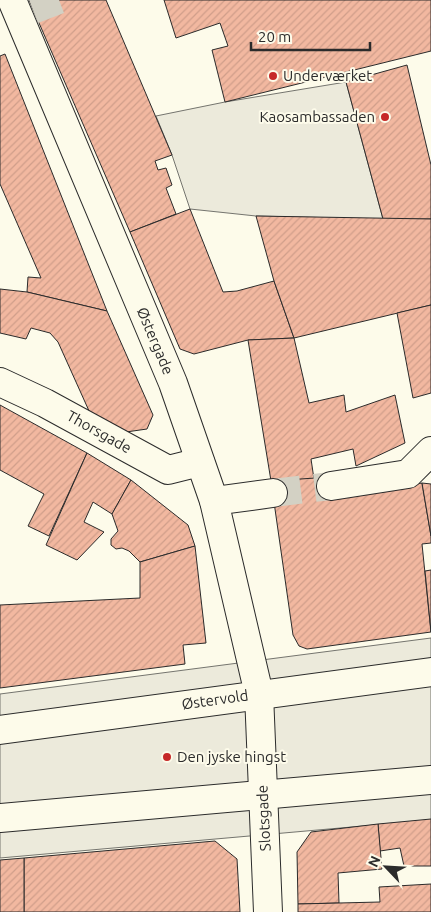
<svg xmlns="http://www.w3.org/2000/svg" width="431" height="912" font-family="Ubuntu,sans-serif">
<defs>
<pattern id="building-hatch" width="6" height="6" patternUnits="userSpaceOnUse" patternTransform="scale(1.25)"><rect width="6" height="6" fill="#f2b8a0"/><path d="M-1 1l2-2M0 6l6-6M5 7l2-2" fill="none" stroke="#d09e8a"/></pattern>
</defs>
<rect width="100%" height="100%" fill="#fdfbea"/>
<g fill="#eceadb" stroke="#74746e">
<polygon points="346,82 383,219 256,216 190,209 172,155 156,116 225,102"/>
<polygon points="431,638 431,820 0,858 0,694"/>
</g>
<g fill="url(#building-hatch)" stroke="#2b2b2b">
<polygon points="29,0 106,0 172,155 155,161 158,170 166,168 172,185 166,188 176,214 130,232"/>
<polygon points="164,0 431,0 431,51 225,102 212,50 228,46 220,23 176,38"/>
<polygon points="5,54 107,311 27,292 28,277 41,278 0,184 0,56"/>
<polygon points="407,65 431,165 431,219 383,219 346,82"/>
<polygon points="190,209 223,292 237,291 274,281 294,338 248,340 194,354 180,349 130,232"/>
<polygon points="256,216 431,219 431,305 294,338 274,281"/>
<polygon points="0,289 27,292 107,311 153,415 147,429 119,433 94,422 58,342 50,333 31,328 26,339 0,333"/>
<polygon points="431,305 431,393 413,398 397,313"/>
<polygon points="294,338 309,403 344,395 346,412 395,395 405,443 356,466 353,449 311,459 314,479 271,481 248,340"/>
<polygon points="0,405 87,453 49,536 28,526 44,494 0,470"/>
<polygon points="87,453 131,480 112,514 93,502 84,522 104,532 77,560 46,545"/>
<polygon points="330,477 333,498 422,483 431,536 431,543 422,544 431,632 307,649 299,646 293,635 271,481"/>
<polygon points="131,480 188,525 195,546 140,562 129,551 122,548 116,549 111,545 111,539 118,531 112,514"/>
<polygon points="422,483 431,484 431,536"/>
<polygon points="195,546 206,643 183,645 185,664 0,688 0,605 140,598 140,562"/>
<polygon points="431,570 431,632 425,571"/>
<polygon points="431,819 431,866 404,866 400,848 380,851 378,824"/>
<polygon points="378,824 382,869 338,873 339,903 298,904 297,852 311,832"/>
<polygon points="215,841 237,859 240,912 24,912 24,858"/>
<polygon points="24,858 24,912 0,912 0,860"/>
<polygon points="431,884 431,912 298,912 298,904 380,902 379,887"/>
</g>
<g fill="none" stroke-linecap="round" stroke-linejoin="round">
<g stroke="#d3d1c4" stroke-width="28" stroke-dasharray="28 14" stroke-linecap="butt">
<polyline points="33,10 59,0"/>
<polyline points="273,493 331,486"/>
</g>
<defs>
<g id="minor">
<polyline points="12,0 173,383 214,501 259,694 268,912"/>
<polyline points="0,382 45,403 168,470 200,462"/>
<polyline points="331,486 408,474 431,451"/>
<polyline points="214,501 273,493"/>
<polyline points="0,730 431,672"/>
<polyline points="0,818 431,780"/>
</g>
</defs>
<use href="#minor" stroke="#2b2b2b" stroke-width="30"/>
<use href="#minor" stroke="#fdfbea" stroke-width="28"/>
</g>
<g fill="#c62828" stroke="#fdfbea" stroke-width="2">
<circle cx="273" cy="76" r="5"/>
<circle cx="385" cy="117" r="5"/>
<circle cx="167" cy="757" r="5"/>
</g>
<g text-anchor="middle" stroke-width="4" stroke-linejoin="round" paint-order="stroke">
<g font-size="15" fill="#2b2b2b" stroke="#fdfbea" text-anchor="start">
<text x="283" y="81">Underværket</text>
<text x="375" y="122" text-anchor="end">Kaosambassaden</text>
<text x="177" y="762">Den jyske hingst</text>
</g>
<g font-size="15" fill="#2b2b2b" stroke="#fdfbea">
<text transform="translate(155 341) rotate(67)" y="5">Østergade</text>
<text transform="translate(99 432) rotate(29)" y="5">Thorsgade</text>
<text transform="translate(215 700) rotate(-8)" y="5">Østervold</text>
<text transform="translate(264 818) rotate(-93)" y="5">Slotsgade</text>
</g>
</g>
<g transform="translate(386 867) rotate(295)" stroke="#fdfbea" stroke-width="4" paint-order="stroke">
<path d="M0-4L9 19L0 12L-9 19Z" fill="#2b2b2b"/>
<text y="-8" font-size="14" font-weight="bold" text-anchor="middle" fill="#2b2b2b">N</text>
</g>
<path d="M251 42v8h119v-8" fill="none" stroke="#2b2b2b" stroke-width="2.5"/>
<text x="258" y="42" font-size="15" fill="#2b2b2b" stroke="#fdfbea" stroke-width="4" paint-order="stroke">20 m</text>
</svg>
